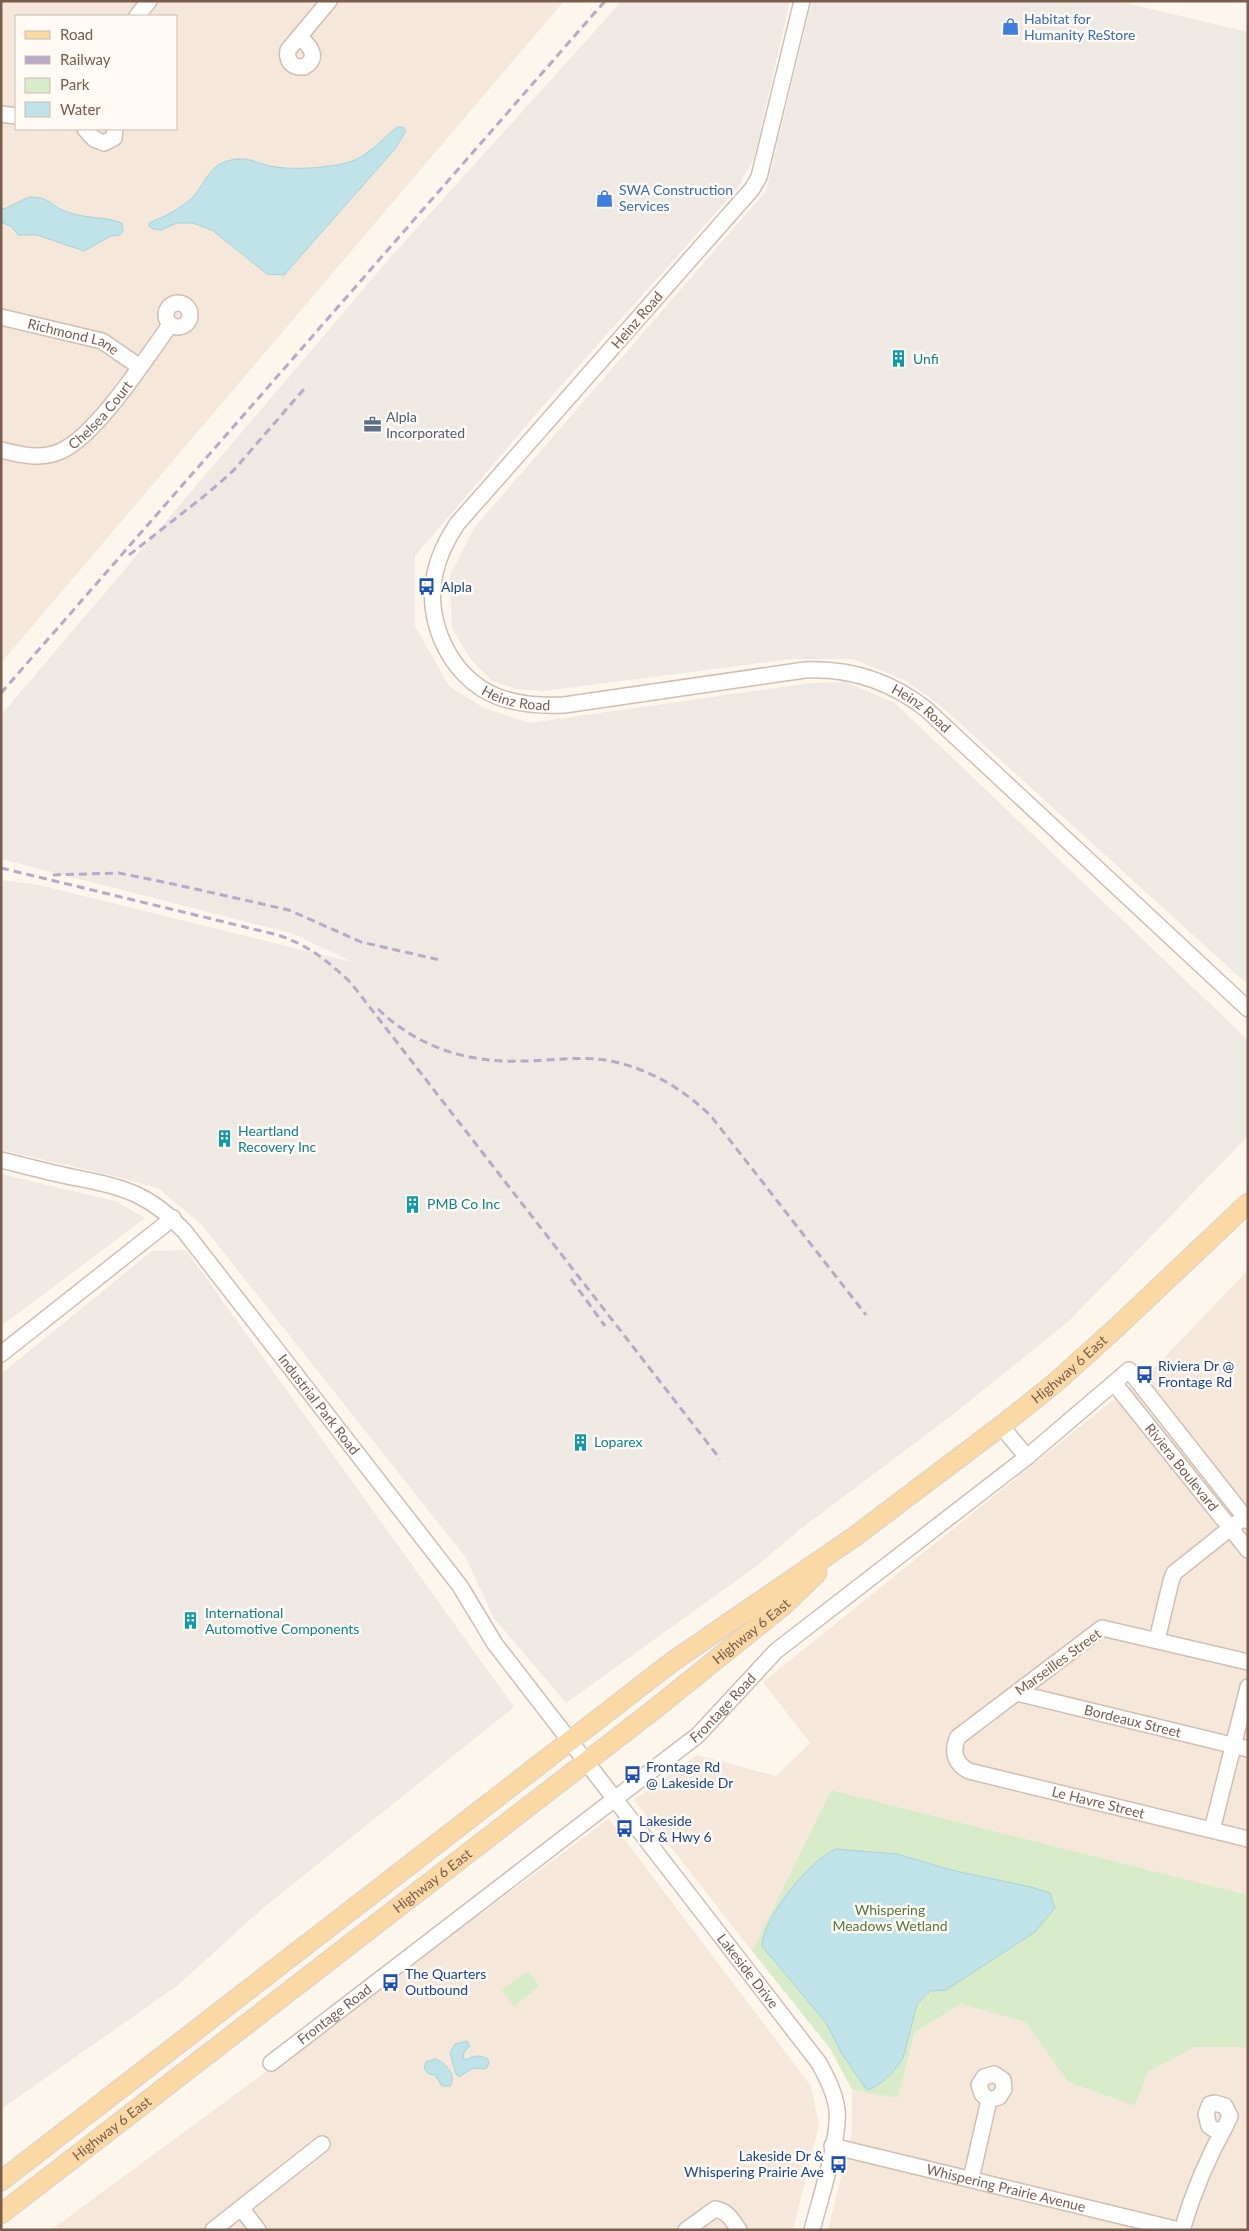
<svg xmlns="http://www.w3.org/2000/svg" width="1249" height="2231" font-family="Lato,sans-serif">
<rect width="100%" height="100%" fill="#fdf6ec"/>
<g fill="#f5e8da" fill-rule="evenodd">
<path d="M1,1H564L1,663ZM16,16H176V129H16Z"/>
<polygon points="1248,1270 1248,1895 831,1790 752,1951 634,1800 697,1755 776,1776 810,1743 763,1682 1158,1364"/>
<polygon points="609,1819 811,2086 819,2125 793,2230 51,2230"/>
<polygon points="961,2004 1025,2022 1068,2082 1135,2106 1148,2072 1195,2046 1243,2047 1248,2050 1248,2230 828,2230 852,2131 852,2090 898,2098 915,2032"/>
</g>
<g fill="#efe9e4">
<polygon points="622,1 790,1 754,158 738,188 549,399 415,556 415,626 449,686 484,708 530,723 810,683 846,682 895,703 1248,1040 1248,1136 1069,1321 951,1416 798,1531 758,1565 566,1703 494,1618 466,1558 201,1224 158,1188 114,1176 1,1150 1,880 39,885 352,962 294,934 1,859 1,715 389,259"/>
<polygon points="812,1 1117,1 1248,32 1248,985 940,705 904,680 853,659 792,659 544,691 516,689 491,680 470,658 452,628 450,575 474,528 766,191"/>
<polygon points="1,1174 115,1201 145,1218 1,1326"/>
<polygon points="186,1250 514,1707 263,1908 177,1986 1,2109 1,1374 152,1251"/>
</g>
<g fill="#d8ecc9">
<polygon points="831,1790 1248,1895 1248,2050 1242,2047 1195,2047 1148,2072 1135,2106 1068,2082 1025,2022 961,2004 915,2032 898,2098 852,2090 831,2050 752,1951"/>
<polygon points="528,1971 539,1986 514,2006 502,1990"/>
</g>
<g fill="#bfe3e8" stroke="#a5d3da">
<path d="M397,127H403L406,131L395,149L284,275L267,274L212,230L192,223H177L161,230L153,229L149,226V223C165,216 179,210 192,198C203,187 208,168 224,162C248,154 255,164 276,167C296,170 341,168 359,158C373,150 385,137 397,127Z"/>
<path d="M29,197C51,197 49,205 65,211C83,219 104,216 122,223L123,231L120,235L111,236L84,251L37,235H18L12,227L1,222V207L4,209Z"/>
<path d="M836,1849L897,1854L951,1870L1031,1887L1050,1893L1055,1908L1035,1932L946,1990L930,1991L917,2004L903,2058C895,2071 881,2086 867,2090L842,2054L826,2023L762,1946C763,1917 810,1860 836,1849Z"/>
<path d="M467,2041L470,2046L464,2052L463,2058L466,2060C474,2055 480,2055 488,2059L489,2063L486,2069L473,2068L459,2077L456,2074L450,2053L455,2044Z"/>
<path d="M435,2059C446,2062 457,2076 450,2086H442L435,2075L429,2074L424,2068L426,2062Z"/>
</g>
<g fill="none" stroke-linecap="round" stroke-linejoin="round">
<defs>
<g id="minor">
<path id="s1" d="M802,1L759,177L752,189L457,524C447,539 439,555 435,573C424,620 450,677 496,696C518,705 541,706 564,705L805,670C851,668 890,681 926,709L1248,1009"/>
<polyline points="137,16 149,1"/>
<path d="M300,37C310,46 320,58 304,67C293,68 286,62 288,50L329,1"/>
<polyline points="1,114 16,116"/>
<polyline points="85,129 94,139 104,143 114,138 115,129"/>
<circle cx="178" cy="315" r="12"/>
<path id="s2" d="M1,317L102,341L140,367"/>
<path id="s3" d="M1,450C21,455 41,460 61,451C97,435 146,358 170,325"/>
<path id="s4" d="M1,1160C26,1166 51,1173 77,1178C125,1187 151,1195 185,1232L460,1586L495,1644L819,2063C827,2078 835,2093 837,2110C840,2138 820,2199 812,2230"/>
<polyline points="1,1354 173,1218"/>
<path id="s5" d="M1114,1383L1248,1550"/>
<polyline points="1001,1426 1027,1457"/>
<polyline points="1157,1640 1171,1581 1174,1573 1238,1522"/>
<path id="s6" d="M1248,1662L1102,1628L958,1737C951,1752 955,1764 969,1771L1248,1839"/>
<path id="s7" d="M1017,1693L1248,1749"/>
<polyline points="1212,1830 1248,1687"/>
<path id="s8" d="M271,2063L698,1735L776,1651L1027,1457L1129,1370L1248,1521"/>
<path id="s9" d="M832,2146L1179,2230"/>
<polyline points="971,2179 989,2100 999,2097 1004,2089 1003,2080 994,2074 984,2077 979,2085 982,2094 989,2100"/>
<polyline points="241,2208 258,2230"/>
<polyline points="213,2230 322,2144"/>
<path d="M686,2230L715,2209C728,2211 732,2220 739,2230"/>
<path d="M1182,2230C1193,2192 1208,2157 1227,2123L1230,2116L1225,2106L1215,2103L1210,2104L1206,2114L1209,2126L1215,2130H1223"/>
</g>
<g id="major">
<path id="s10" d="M1,2181L672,1662L854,1537L1001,1426L1055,1383L1116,1328L1248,1203"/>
<path id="s11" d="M1,2214L656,1708L784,1605L817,1573"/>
</g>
</defs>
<use href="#minor" stroke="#d1beb0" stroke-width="18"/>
<use href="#major" stroke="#dad1cd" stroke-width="21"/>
<use href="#minor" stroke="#fff" stroke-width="15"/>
<use href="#major" stroke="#fbd9a5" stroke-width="19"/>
<g stroke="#b9a8c9" stroke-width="3" stroke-dasharray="8 5" stroke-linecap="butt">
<polyline points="129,555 208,493 233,471 304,389"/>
<polyline points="1,693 605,1"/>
<path d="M1,868L274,934C306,943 328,961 351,983L720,1459"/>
<polyline points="53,875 119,873 173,884 289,910 361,942 440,960"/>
<path d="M378,1009C417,1047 468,1063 521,1061C549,1061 577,1056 605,1060C646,1067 681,1087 711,1116L866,1315"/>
<polyline points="571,1279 605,1326"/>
</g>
</g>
<defs>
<symbol id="shop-bare" viewBox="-9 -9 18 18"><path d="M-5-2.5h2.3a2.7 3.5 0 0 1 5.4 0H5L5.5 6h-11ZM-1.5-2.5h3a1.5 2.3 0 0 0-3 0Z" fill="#3f7fe0" stroke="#fffaf3" stroke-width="2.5" paint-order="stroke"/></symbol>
<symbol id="building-bare" viewBox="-9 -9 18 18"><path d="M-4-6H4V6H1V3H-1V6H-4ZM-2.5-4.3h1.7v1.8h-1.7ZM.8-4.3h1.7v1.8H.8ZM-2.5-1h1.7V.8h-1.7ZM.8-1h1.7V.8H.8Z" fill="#0f9aa8" stroke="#fffaf3" stroke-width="2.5" paint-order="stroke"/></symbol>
<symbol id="office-bare" viewBox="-9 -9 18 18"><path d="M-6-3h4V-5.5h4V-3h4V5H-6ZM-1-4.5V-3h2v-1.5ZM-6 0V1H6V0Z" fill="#5c6f8a" stroke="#fffaf3" stroke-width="2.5" paint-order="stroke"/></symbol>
<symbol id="bus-bare" viewBox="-9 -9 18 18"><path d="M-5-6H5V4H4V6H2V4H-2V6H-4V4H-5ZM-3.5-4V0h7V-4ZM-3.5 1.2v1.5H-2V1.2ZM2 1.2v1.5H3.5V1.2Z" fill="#1a4fb4" stroke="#fffaf3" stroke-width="2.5" paint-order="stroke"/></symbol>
</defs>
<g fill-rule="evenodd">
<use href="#shop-bare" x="998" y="14" width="25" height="25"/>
<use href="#shop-bare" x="592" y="186" width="25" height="25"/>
<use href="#building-bare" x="886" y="346" width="25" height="25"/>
<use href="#office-bare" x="360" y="412" width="25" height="25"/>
<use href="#bus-bare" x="414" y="574" width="25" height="25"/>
<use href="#building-bare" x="212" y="1126" width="25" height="25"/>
<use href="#building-bare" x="400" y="1192" width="25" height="25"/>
<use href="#bus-bare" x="1132" y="1362" width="25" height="25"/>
<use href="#building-bare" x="568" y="1430" width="25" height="25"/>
<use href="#building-bare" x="178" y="1608" width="25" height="25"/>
<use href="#bus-bare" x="620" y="1762" width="25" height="25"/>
<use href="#bus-bare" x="612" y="1816" width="25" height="25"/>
<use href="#bus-bare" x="378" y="1970" width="25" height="25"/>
<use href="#bus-bare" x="826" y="2152" width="25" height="25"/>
</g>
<g text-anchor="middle" stroke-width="5" stroke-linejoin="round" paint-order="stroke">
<g font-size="14" fill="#366cbe" stroke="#fffaf3" text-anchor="start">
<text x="1024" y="24">Habitat for<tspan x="1024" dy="16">Humanity ReStore</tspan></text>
<text x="619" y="195">SWA Construction<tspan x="619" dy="16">Services</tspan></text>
</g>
<g font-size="14" fill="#7a5c4d" stroke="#fffaf3">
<text transform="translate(637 320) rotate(-49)" y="5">Heinz Road</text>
<text dy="5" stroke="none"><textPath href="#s2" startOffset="75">Richmond Lane</textPath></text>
<text dy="5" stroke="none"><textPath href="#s3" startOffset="115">Chelsea Court</textPath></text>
<text dy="5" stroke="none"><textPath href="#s1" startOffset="864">Heinz Road</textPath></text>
<text dy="5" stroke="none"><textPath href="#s1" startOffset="1282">Heinz Road</textPath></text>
<text dy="5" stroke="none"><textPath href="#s10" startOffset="1342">Highway 6 East</textPath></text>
<text dy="5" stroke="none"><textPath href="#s4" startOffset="420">Industrial Park Road</textPath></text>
<text dy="5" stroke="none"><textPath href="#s5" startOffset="108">Riviera Boulevard</textPath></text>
<text dy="5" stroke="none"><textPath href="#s11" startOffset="950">Highway 6 East</textPath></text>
<text transform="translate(1058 1662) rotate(-36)" y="5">Marseilles Street</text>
<text dy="5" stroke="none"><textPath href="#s8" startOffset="575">Frontage Road</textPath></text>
<text dy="5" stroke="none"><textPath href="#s7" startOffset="119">Bordeaux Street</textPath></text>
<text dy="5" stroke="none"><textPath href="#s6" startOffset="504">Le Havre Street</textPath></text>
<text dy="5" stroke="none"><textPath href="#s11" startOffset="545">Highway 6 East</textPath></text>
<text dy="5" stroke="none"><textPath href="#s4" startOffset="1131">Lakeside Drive</textPath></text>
<text dy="5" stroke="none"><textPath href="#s8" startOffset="80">Frontage Road</textPath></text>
<text dy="5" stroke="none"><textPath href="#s11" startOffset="140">Highway 6 East</textPath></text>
<text dy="5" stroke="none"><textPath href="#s9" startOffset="179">Whispering Prairie Avenue</textPath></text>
</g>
<g font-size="14" fill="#0d838f" stroke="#fffaf3" text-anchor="start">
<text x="913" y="364">Unfi</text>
<text x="238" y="1136">Heartland<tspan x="238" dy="16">Recovery Inc</tspan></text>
<text x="427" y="1209">PMB Co Inc</text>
<text x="594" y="1447">Loparex</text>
<text x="205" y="1618">International<tspan x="205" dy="16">Automotive Components</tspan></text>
</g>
<g font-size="14" fill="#4e5e75" stroke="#fffaf3" text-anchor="start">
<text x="386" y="422">Alpla<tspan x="386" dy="16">Incorporated</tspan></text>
</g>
<g font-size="14" fill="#164399" stroke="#fffaf3" text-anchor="start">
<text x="441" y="592">Alpla</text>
<text x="1158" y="1371">Riviera Dr @<tspan x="1158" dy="16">Frontage Rd</tspan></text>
<text x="646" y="1772">Frontage Rd<tspan x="646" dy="16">@ Lakeside Dr</tspan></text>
<text x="639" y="1826">Lakeside<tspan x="639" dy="16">Dr &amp; Hwy 6</tspan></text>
<text x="405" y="1979">The Quarters<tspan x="405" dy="16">Outbound</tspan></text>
<text x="824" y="2161" text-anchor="end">Lakeside Dr &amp;<tspan x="824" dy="16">Whispering Prairie Ave</tspan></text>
</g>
<g font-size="14" fill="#537a41" stroke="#fffaf3">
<text x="890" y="1915">Whispering<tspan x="890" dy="16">Meadows Wetland</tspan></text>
</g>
</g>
<rect width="1249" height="2231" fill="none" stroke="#7a5c4d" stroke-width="5"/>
<rect x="15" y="15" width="162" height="115" fill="#fffaf3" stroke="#cabbb1"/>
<rect x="25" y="31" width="25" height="8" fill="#fbd9a5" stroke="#cabbb1"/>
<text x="60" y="40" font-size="15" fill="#7a5c4d">Road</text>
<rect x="25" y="56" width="25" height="8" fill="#b9a8c9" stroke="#cabbb1"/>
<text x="60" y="65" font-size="15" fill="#7a5c4d">Railway</text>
<rect x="25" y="78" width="25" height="15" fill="#d8ecc9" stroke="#cabbb1"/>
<text x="60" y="90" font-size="15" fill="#7a5c4d">Park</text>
<rect x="25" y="102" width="25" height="15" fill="#bfe3e8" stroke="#cabbb1"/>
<text x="60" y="115" font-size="15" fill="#7a5c4d">Water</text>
</svg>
